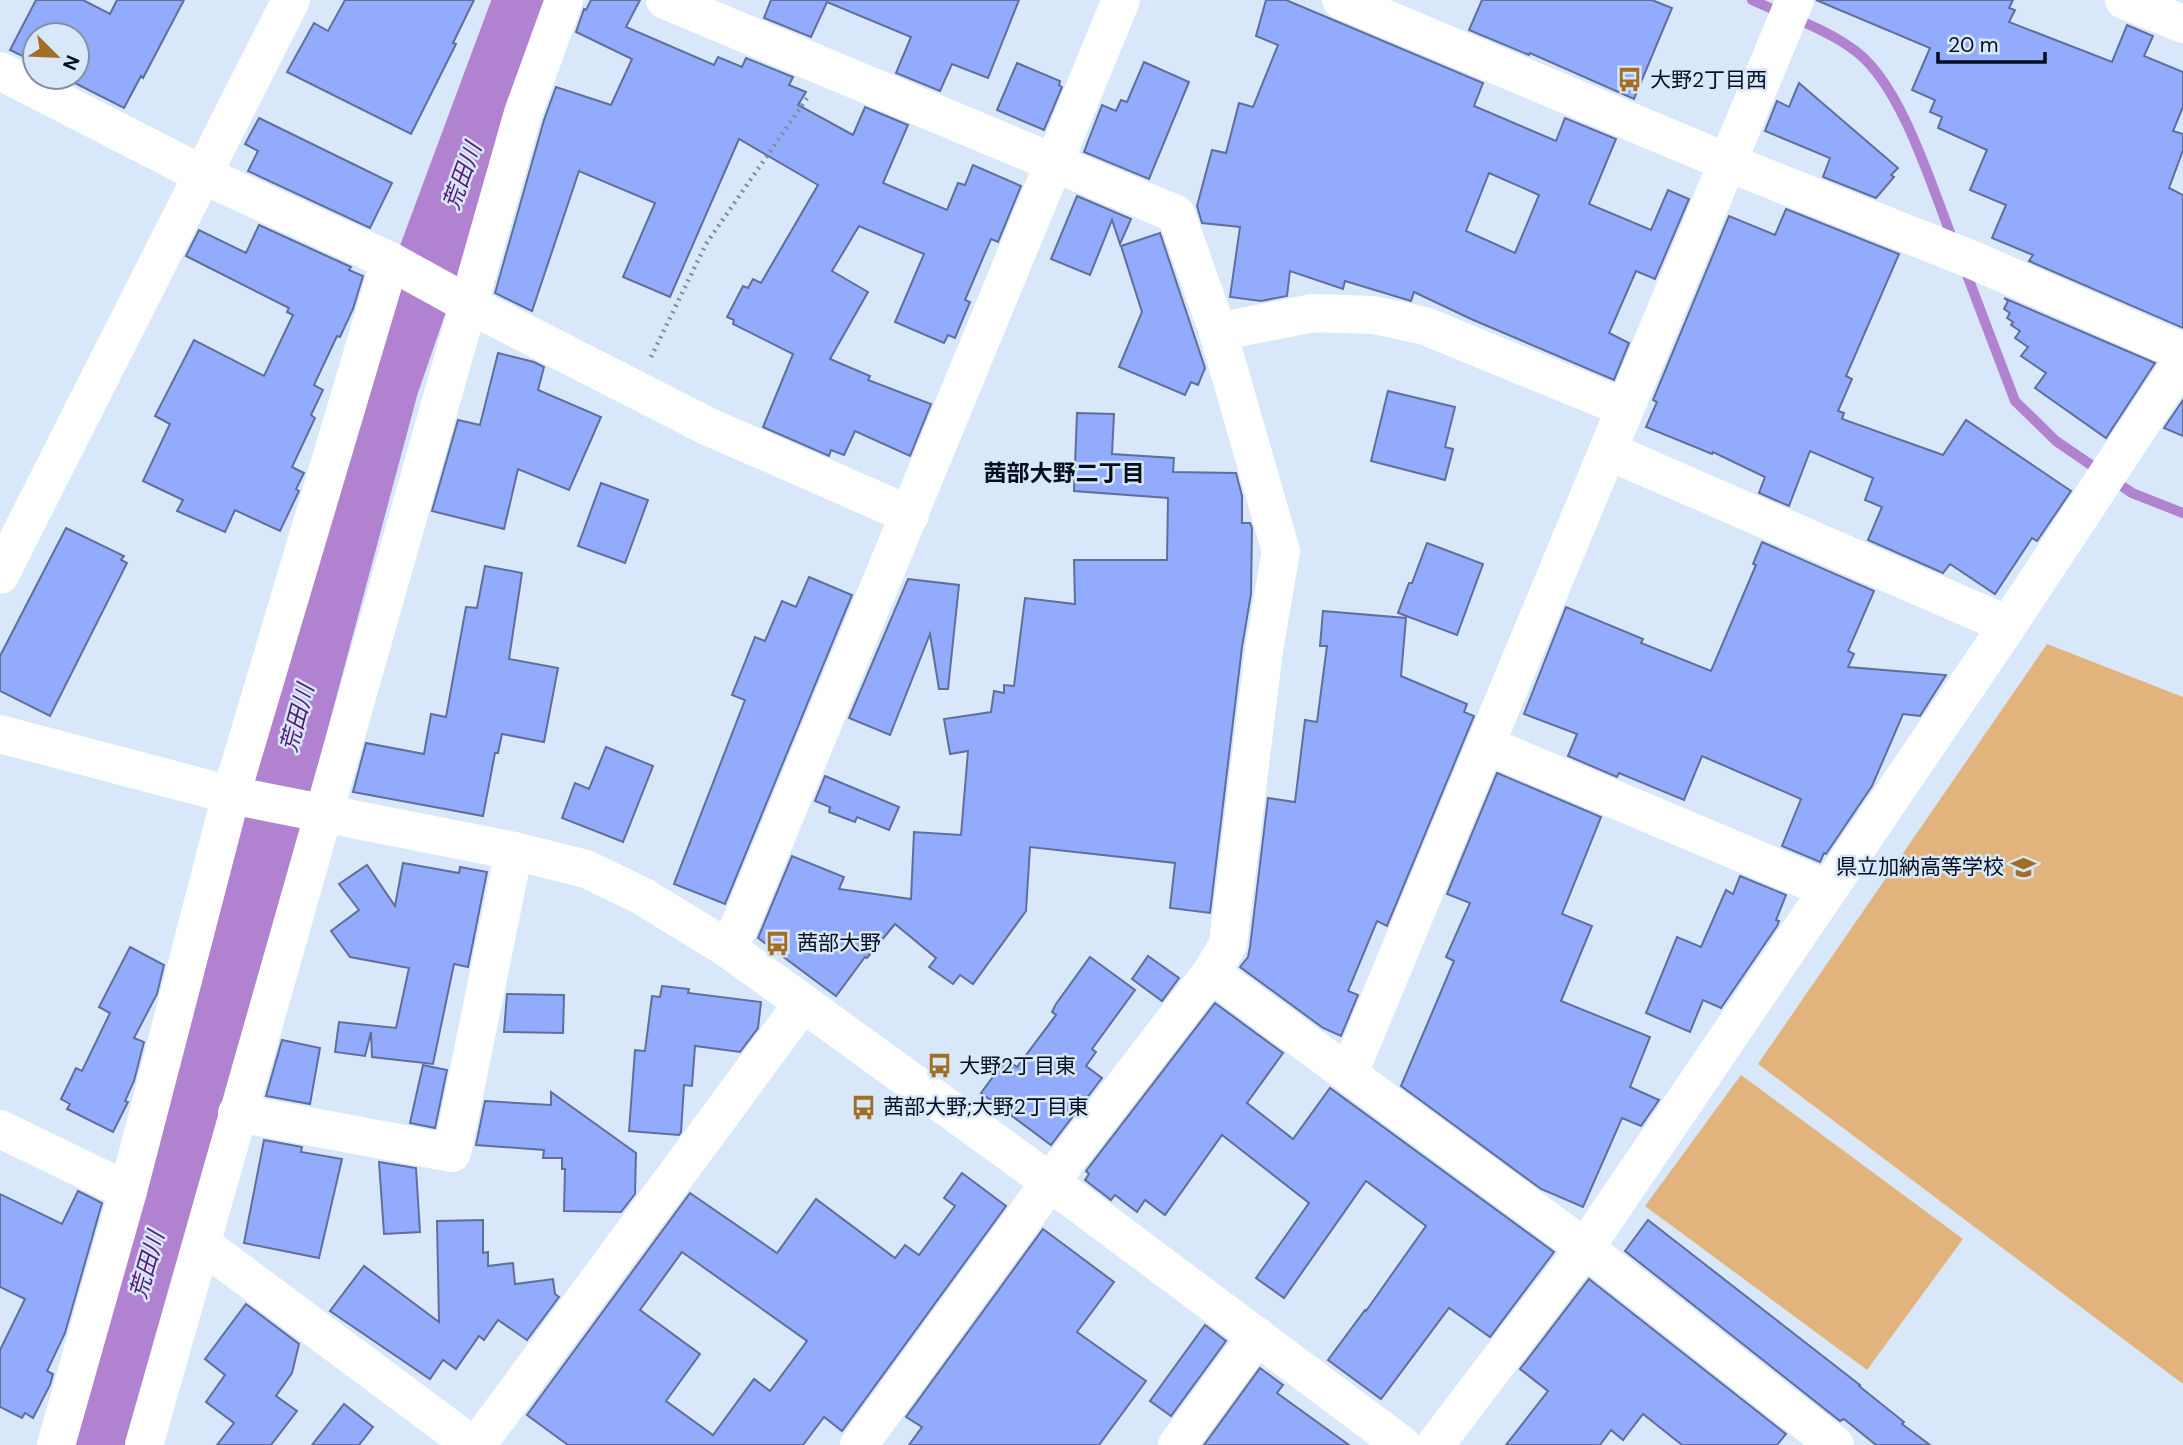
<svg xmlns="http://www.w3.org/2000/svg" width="2183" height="1445" font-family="'DM Sans','Noto Sans JP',sans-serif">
<rect width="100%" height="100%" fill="#d8e8fa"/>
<g fill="#e2b37d">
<polygon points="2047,644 2183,697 2183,1384 1758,1064"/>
<polygon points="1741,1075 1963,1239 1867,1370 1645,1206"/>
</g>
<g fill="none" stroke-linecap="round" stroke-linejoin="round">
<g stroke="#b082d0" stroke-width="10">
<path d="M1752,0C1786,16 1828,29 1858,53C1903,89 1932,188 1954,243"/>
<polyline points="1964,267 2015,401 2056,441 2132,493 2183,513"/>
</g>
<polyline stroke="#b082d0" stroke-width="65" points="96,1445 213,1032 386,386 433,250 526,0"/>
</g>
<g fill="#92abfd" stroke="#606e9c" stroke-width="2" fill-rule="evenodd">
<polygon points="36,0 83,0 110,14 117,0 184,0 143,78 141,76 124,108 63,77 77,77 77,35 35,35 35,62 10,50"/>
<polygon points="345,0 474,0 453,43 456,44 411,134 287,72 314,23 328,31"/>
<polygon points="591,0 640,0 626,27 714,65 718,57 742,67 746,58 793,77 789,85 806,92 798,105 853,135 865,107 908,125 883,183 947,210 958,183 965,185 973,165 1021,186 998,242 991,239 965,300 970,302 955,338 948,335 944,343 895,322 924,254 859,226 832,271 868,292 830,359 870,376 868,380 931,404 910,456 855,431 844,455 831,450 829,456 763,427 793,354 733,324 734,320 727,317 743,286 748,288 753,279 761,283 818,185 739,139 670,297 623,277 655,203 579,171 532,311 495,293 544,120 556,87 611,105 632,59 576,32 584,9 586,10"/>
<polygon points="771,0 1019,0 988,78 952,64 940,91 896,73 911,37 827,2 811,37 764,18"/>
<path d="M1266,0H1286L1483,83L1474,106L1556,141L1565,118L1616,139L1589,204L1651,230L1668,190L1689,199L1655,279L1636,271L1609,333L1629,343L1614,380L1471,319L1414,292L1411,301L1345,281L1343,289L1290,271L1287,296L1261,301L1230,297L1240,227L1202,223L1197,206L1212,150L1226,153L1239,103L1253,107L1278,45L1256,36ZM1489,173L1539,195L1515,253L1466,231Z"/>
<polygon points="1482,0 1652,0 1672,8 1634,99 1530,53 1529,55 1469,30"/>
<polygon points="1816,0 2013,0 2009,8 2015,10 2009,22 2112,62 2127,25 2153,36 2144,56 2183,72 2183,107 2173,131 2183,134 2183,150 2169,188 2183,195 2183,328 2029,261 2033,255 1992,238 2006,205 1970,190 1987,150 1938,128 1942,117 1930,112 1935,100 1912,90 1930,48"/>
<polygon points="1144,62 1189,82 1149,179 1084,152 1102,105 1116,111 1121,100 1127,102"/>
<polygon points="1017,63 1060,81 1059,85 1062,87 1044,130 997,110"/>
<polygon points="1799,83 1898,168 1891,175 1894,177 1876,198 1823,177 1830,158 1765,131 1777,101 1789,107"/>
<polygon points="259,118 392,183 370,228 248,171 258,151 245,144"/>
<polygon points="1077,196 1131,219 1120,244 1112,220 1090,275 1051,259"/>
<polygon points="1786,209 1899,254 1846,376 1852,379 1838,411 1844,413 1842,419 1943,455 1966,420 2071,491 2037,541 2032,538 1995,594 1950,564 1943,573 1868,540 1882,507 1865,500 1873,478 1810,451 1789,506 1759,493 1765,477 1713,452 1712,454 1646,427 1657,402 1653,400 1729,216 1775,235"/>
<polygon points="259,225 351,267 349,270 363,276 353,309 340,337 337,336 314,385 323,390 311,415 315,418 292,467 304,473 296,489 299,491 298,493 280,531 235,510 225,532 177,511 183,500 143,481 170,424 155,416 194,340 264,376 293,315 287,312 289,308 186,256 199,230 246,253"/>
<polygon points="1160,233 1205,368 1198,385 1191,382 1185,395 1119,367 1142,312 1121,246"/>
<polygon points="2004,298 2155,363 2106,438 2035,388 2046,373 2021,356 2028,347 2015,338 2020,331 2011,325 2013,322 2007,318 2010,313 2004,309 2008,301"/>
<polygon points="498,353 534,362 544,367 538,390 601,417 569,490 518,469 504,529 432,511 458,420 480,425"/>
<polygon points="1388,391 1455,407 1445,447 1453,449 1445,480 1371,461"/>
<polygon points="2183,400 2183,436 2164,428"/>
<polygon points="1077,413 1114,414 1112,454 1174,458 1173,472 1236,473 1242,496 1242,523 1250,523 1252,528 1251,594 1242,647 1210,913 1170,908 1175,863 1030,847 1026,911 973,984 960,975 953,984 929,967 936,958 895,924 867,958 865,957 836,996 758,938 792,856 844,877 839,889 911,899 914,832 961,835 968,751 950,754 944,719 991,712 994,691 1004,693 1004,685 1014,686 1025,598 1075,604 1074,560 1167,560 1168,498 1074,491"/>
<polygon points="601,483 648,500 625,563 578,546"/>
<polygon points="66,528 124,556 121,560 127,563 50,716 0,691 0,656"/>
<polygon points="1762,542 1874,591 1848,651 1854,654 1848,667 1946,675 1920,716 1903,714 1872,786 1826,854 1824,853 1820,862 1782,846 1801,799 1702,756 1684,800 1619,773 1617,777 1568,756 1577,734 1524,714 1566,607 1643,639 1641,643 1711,671 1756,565 1753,564"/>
<polygon points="1427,543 1483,564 1457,635 1398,613 1409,583 1412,583"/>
<polygon points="485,566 522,573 509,659 558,668 544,742 502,734 498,753 495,753 483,816 353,792 366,743 424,754 431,714 446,717 466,607 477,608"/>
<polygon points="809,577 852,595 725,904 674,884 745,700 732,695 755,637 765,641 782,601 796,607"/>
<polygon points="908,579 959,585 948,689 939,689 930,634 890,735 849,718"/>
<polygon points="1323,611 1406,618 1401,676 1467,704 1464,712 1474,716 1387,926 1377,921 1348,991 1358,995 1341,1036 1323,1028 1240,967 1248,957 1250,947 1268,798 1295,802 1305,720 1317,722 1327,646 1320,646"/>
<polygon points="606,747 653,766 623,842 562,818 575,783 589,789"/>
<polygon points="1497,773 1601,817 1562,914 1592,926 1561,1001 1650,1037 1630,1087 1659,1100 1641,1126 1622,1118 1583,1207 1541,1189 1401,1086 1454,961 1446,957 1470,903 1447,894"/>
<polygon points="825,776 899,807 889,830 857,817 855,822 829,812 830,807 815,801"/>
<polygon points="403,863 459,873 460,867 487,872 468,967 454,964 433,1064 372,1057 371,1032 365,1056 335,1052 339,1022 396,1028 409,968 350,957 331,931 359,910 339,884 367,865 395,906"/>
<polygon points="1740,876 1786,895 1776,920 1779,921 1777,926 1721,1008 1703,1000 1690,1032 1646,1013 1677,937 1701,947 1726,890 1733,894"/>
<polygon points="130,947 164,965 157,994 134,1038 144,1042 134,1081 125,1101 128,1102 113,1132 67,1109 70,1104 61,1099 76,1068 82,1071 110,1013 99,1007"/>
<polygon points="1148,956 1179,978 1162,1001 1132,979"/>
<polygon points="1090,957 1135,990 1092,1049 1096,1052 1086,1066 1102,1078 1051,1145 981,1093 1006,1059 1017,1067 1056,1015 1052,1012 1056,1004"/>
<polygon points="662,986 689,989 688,993 761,1002 758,1028 740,1052 695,1046 692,1086 684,1085 681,1132 679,1135 629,1131 635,1050 645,1051 652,996 660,997"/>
<polygon points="507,994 564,995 563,1033 504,1032"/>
<polygon points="1215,1003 1283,1053 1247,1103 1293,1139 1330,1088 1554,1252 1490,1337 1449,1308 1381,1399 1328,1360 1365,1310 1366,1311 1426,1226 1366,1181 1284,1298 1256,1278 1309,1203 1222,1135 1165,1215 1145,1200 1137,1212 1115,1195 1111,1200 1085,1180 1089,1174 1086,1171"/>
<polygon points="282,1040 320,1048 310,1104 266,1096"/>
<polygon points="423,1065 447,1070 435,1128 410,1123"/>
<polygon points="551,1092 636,1153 635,1194 621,1212 564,1211 565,1169 562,1169 562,1158 543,1158 544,1150 476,1145 485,1101 551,1105"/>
<polygon points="264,1140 302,1147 301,1152 342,1159 319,1258 244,1243"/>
<polygon points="379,1162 416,1168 420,1232 384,1234"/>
<path d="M962,1173L1006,1206L842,1431L824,1417L803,1445H568L527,1415L690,1193L777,1253L816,1199L895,1258L905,1245L919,1255L955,1206L944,1198ZM682,1252L807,1341L770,1391L754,1379L713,1435L666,1401L700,1354L640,1310Z"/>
<polygon points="78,1191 102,1203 65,1333 47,1371 53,1374 50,1385 33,1418 25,1413 22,1418 0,1407 0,1350 25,1299 0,1287 0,1194 62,1224"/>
<polygon points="483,1220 483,1253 488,1252 488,1266 513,1263 515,1284 553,1279 555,1294 559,1297 527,1340 498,1320 484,1340 479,1336 456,1369 443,1360 430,1379 330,1311 364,1266 439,1322 437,1221"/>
<polygon points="1648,1220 1860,1385 1859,1386 1904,1422 1902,1424 1930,1445 1876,1445 1844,1419 1840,1421 1625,1251"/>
<polygon points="1043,1229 1114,1282 1077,1332 1146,1381 1099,1445 909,1445 922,1427 906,1417"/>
<polygon points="1589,1279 1786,1434 1777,1445 1682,1445 1643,1414 1623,1440 1611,1430 1600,1445 1506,1445 1548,1391 1520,1369"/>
<polygon points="246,1304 299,1344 292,1373 276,1396 297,1411 271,1445 217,1445 234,1423 206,1402 225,1375 205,1359"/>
<polygon points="1205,1325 1226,1341 1171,1416 1150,1401"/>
<polygon points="1260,1368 1283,1385 1277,1393 1349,1445 1204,1445"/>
<polygon points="344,1404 373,1427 359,1445 312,1445"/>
</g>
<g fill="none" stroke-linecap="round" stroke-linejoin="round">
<polyline stroke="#7e8c9d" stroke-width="4.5" stroke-dasharray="2 5" stroke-linecap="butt" points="651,357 706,244 807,98"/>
<g stroke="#fff" stroke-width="38">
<polyline points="665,0 1176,214 1218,332 1281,551 1264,650 1228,944 1211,973 1050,1182 859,1445"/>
<polyline points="1341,0 1729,163 1975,261 2183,352"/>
<polyline points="2124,0 2183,24"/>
<polyline points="0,71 203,175 390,261 468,304 707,426 910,515"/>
<polyline points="1218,332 1313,313 1374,315 1425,326 1625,408"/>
<polyline points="1608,451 1994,619 2006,628"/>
<polyline points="0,575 291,0"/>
<polyline points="0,734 231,795 514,851 586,869 642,896 727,948 803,1003 1050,1182 1402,1445"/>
<polyline points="1486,745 1827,889"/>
<polyline points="727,948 739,927 1121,0"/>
<polyline points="1211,973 1585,1248 1835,1445"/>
<polyline points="1349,1073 1795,0"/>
<polyline points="237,1113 452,1153 514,851"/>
<polyline points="0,1129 128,1191"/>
<polyline points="202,1244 472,1445"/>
<polyline points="56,1445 128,1191 231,795 390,261"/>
<polyline points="144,1445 523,113 564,0"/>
<polyline points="477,1445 803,1003"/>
<polyline points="1177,1445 1257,1336"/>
<polyline points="1435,1445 1585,1248 2006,628 2183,360"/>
</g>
</g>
<defs>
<symbol id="bus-bare" viewBox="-9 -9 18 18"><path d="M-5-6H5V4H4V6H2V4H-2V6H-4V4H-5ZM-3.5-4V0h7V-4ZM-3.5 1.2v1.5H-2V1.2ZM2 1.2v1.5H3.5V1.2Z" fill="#a26e26" stroke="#d8e8fa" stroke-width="2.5" paint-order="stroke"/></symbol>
<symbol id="school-bare" viewBox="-9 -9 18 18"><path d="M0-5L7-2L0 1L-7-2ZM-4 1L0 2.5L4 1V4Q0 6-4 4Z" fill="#a26e26" stroke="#d8e8fa" stroke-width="2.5" paint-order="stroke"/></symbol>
</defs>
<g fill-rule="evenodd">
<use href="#bus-bare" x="1612" y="62" width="35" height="35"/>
<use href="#school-bare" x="2006" y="850" width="35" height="35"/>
<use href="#bus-bare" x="760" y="926" width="35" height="35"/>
<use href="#bus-bare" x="922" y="1048" width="35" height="35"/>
<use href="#bus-bare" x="846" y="1090" width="35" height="35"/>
</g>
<g text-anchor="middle" stroke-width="5" stroke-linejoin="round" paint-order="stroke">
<g font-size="21" fill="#020e1d" stroke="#d8e8fa" text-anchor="start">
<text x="1650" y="87">大野2丁目西</text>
<text x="2004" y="874" text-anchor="end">県立加納高等学校</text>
<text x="797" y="950">茜部大野</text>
<text x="959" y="1073">大野2丁目東</text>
<text x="883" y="1114">茜部大野;大野2丁目東</text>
</g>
<g font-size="23" font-style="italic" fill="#541775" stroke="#d8e8fa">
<text transform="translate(462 176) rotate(-70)" y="8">荒田川</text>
<text transform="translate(297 718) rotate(-75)" y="8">荒田川</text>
<text transform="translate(147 1265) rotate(-74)" y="8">荒田川</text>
</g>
<g font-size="23" font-weight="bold" fill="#020e1d" stroke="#d8e8fa">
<text x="1064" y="481">茜部大野二丁目</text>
</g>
</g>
<g transform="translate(56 56) rotate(114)"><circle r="33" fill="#d8e8fa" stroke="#8291a2" stroke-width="2"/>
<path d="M0-5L12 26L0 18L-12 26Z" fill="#a26e26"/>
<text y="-10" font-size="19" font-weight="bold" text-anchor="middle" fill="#020e1d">N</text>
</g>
<path d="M1938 52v10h107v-10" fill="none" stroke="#020e1d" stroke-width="3.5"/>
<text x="1948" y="52" font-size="21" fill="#020e1d" stroke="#d8e8fa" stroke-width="5" paint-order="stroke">20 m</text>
</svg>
